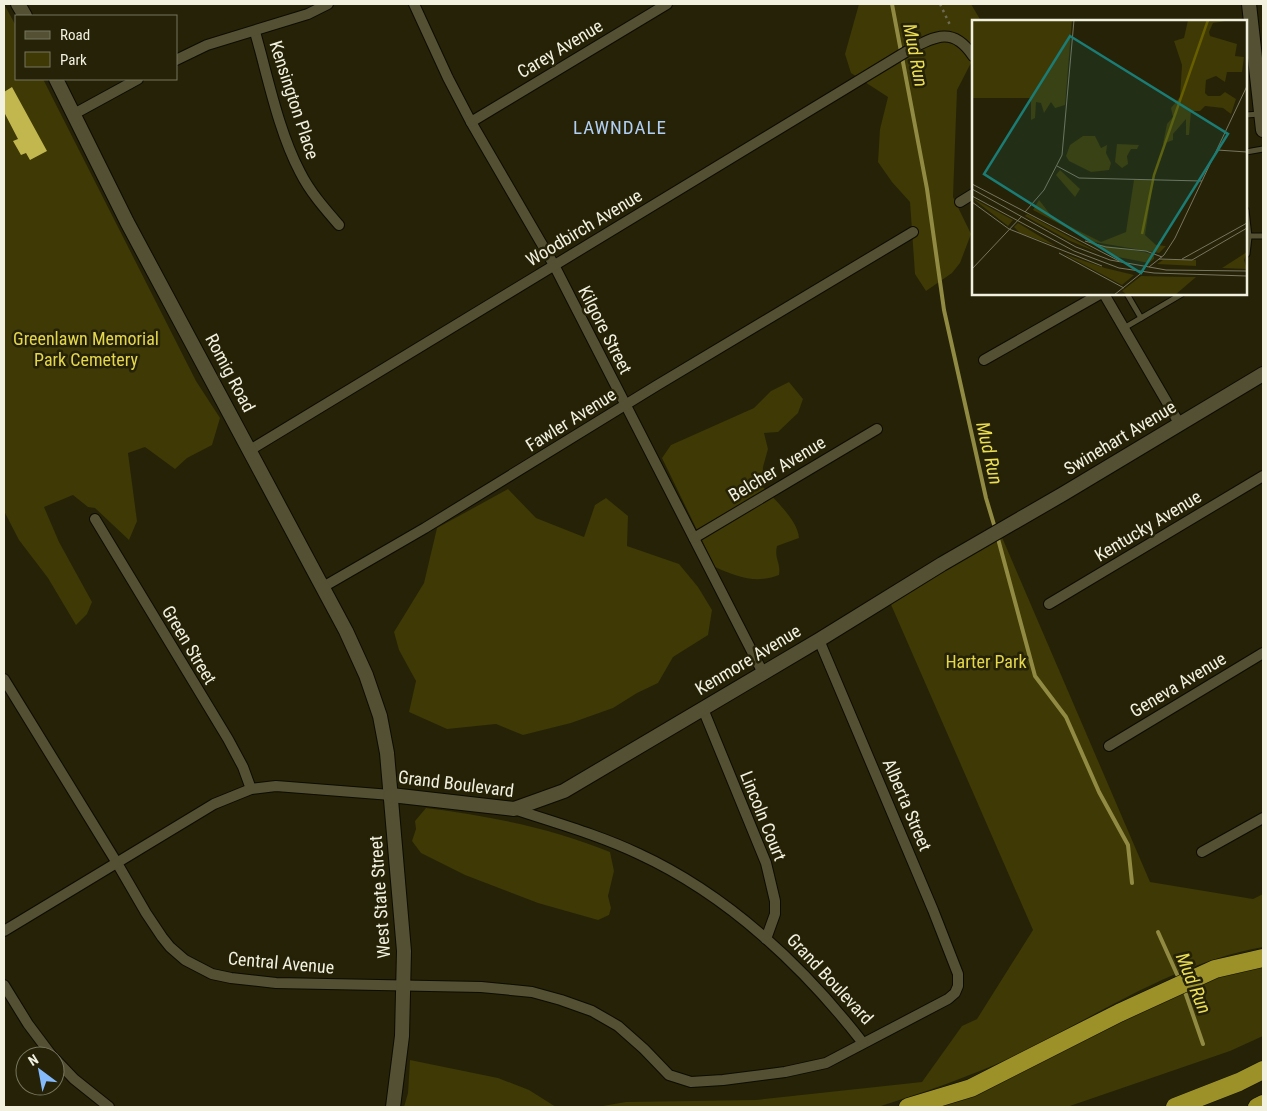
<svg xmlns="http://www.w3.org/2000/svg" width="1267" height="1111" font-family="'Roboto Condensed',sans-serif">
<rect width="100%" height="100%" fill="#252207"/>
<g fill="#3e3905">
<polygon points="4,4 16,26 16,79 43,79 196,381 220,418 212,445 187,458 175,469 145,447 128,453 137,521 129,540 95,508 88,507 73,495 44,507 59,542 92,602 87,614 76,625 48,578 19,540 4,511"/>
<polygon points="859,4 971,4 981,21 973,21 973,59 957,90 953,197 971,234 960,263 952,273 926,291 915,274 910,202 892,182 878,162 880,129 888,97 851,73 845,54"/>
<path d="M789,382L803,399L798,413L778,432L764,433L768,449L763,467L762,486C774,499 798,520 799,538L777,546C774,559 781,562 779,575C756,584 737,577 715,567L662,458L671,445L754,408L771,391Z"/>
<polygon points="508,489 536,518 584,537 595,505 606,498 628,516 627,546 679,564 698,587 712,610 708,635 673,657 658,683 637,693 613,708 571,723 523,735 496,724 447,729 409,712 416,681 399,650 394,632 424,583 437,528"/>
<path d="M1001,535L1150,882L1253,899L1263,894V947C1172,963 1092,1019 1010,1058C969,1077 924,1092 881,1106L597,1107L626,1102L756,1100L922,1082L962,1026L977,1019L1033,930L889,600Z"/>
<path d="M426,808C489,816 552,828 610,852L614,871L608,896L611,908L609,915L598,920L538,903L465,875L421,853L412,841L416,829L415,821Z"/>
<polygon points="1263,966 1263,1036 1230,1051 1067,1107 934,1107 1208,978"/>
<polygon points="410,1060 498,1078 529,1090 556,1107 404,1107 408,1093"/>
</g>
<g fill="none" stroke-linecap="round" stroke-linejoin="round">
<g stroke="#918a43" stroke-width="4">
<polyline points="892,4 927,189 944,310 986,498 995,528"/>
<polyline points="997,535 1035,676 1066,717 1099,792 1128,845 1132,883"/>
<polyline points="1158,932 1180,981"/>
<polyline points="1184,989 1203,1044"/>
</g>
</g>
<polygon fill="#c2b74f" points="12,87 47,151 30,160 26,153 21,155 13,141 18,139 4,112 4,92"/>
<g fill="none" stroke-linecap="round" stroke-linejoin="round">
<defs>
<g id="lane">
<polyline points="1246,115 1260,114"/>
<polyline points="1246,152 1263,149"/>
<polyline points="1246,210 1249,237 1247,254 1246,255"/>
<polyline points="1246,236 1263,236"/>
<polyline points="1127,294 1141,318"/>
<polyline points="1124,328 1182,294"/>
</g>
<g id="street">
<polyline points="414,4 448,78 471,122 554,265 763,673"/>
<path d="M255,32C268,77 278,130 300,172C310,192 325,209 339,225"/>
<polyline points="176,60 207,45 308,14 328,4"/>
<polyline points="74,114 138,79"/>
<polyline points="471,122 667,4"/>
<polyline points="960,202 973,194"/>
<polyline points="1104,294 1179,423"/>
<polyline points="984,360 1100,294"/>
<path d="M250,450L909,50C936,35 954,27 973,56"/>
<polyline points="95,519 228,739 243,767 251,789"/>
<polyline points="694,538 877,429"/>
<polyline points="323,587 425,528 656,386 913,232"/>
<polyline points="1049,604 1263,476"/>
<polyline points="4,679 117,863 146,913 162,937 170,947 185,960 212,974 231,978 276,983 481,987 532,992 561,1000 592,1011 618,1026 644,1049 669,1075 691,1082 723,1080 785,1072 826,1063 948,999 955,993 958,986 958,974 933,910 819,640"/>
<polyline points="703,709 766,863 775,901 775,914 766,939"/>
<polyline points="1109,746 1263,653"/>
<path d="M514,809C556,823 599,835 639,854C728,895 804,967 863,1043"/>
<polyline points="1202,852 1263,818"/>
<polyline points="4,931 214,804 251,789 276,786 391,795"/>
<polyline points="4,985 28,1024 52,1056"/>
<polyline points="55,1059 74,1079 109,1107"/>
</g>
<g id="secondary">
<polyline points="18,4 25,16"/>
<polyline points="1249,4 1263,130"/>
<polyline points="56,79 127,222 346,631 366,675 380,716 387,753 404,951 402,1036 393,1107"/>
<polyline points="391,795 514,809 564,791 819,640 942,564 1063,494 1263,374"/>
</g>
<g id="highway">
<polyline points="908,1107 971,1088 1119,1013 1215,969 1263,958"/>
<polyline points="1175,1107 1239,1082 1263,1070"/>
<polyline points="1257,1107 1263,1104"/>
</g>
</defs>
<use href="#lane" stroke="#0e0b00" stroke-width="7"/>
<use href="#street" stroke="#0e0b00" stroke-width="12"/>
<use href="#secondary" stroke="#0e0b00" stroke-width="16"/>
<use href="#highway" stroke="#0e0b00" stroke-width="19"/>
<polyline stroke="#6d6b54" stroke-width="2.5" stroke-dasharray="2.5 4" stroke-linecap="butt" points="940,4 951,27"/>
<use href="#lane" stroke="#535034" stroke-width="5"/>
<use href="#street" stroke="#535034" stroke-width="10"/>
<use href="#secondary" stroke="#535034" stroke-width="14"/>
<use href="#highway" stroke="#9b9128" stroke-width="18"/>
</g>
<g text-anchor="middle" stroke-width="5" stroke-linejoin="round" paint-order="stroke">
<g font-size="18" fill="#f2f1e0" stroke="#252207">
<text transform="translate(560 49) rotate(-31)" y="6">Carey Avenue</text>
<text transform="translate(294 100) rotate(72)" y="6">Kensington Place</text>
<text transform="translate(584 228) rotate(-31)" y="6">Woodbirch Avenue</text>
<text transform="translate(605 330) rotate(63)" y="6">Kilgore Street</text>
<text transform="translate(230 373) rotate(62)" y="6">Romig Road</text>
<text transform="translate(571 420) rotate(-32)" y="6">Fawler Avenue</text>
<text transform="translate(1120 438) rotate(-31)" y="6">Swinehart Avenue</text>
<text transform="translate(777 469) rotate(-31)" y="6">Belcher Avenue</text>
<text transform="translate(1148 526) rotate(-31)" y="6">Kentucky Avenue</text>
<text transform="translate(189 645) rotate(59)" y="6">Green Street</text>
<text transform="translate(748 660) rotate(-31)" y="6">Kenmore Avenue</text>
<text transform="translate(1178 685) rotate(-31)" y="6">Geneva Avenue</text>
<text transform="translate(456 784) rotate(7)" y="6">Grand Boulevard</text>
<text transform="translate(907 805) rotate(67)" y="6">Alberta Street</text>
<text transform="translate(763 816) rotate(68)" y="6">Lincoln Court</text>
<text transform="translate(380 897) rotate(-94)" y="6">West State Street</text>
<text transform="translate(281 963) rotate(5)" y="6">Central Avenue</text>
<text transform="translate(830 979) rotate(47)" y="6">Grand Boulevard</text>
</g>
<g font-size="18" fill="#e5d74c" stroke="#252207">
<text x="86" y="345">Greenlawn Memorial<tspan x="86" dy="21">Park Cemetery</tspan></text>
<text x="986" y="668">Harter Park</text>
</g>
<g font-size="19" font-style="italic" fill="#ecde53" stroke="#252207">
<text transform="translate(916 55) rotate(79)" y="7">Mud Run</text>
<text transform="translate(990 453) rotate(77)" y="7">Mud Run</text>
<text transform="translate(1194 983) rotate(68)" y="7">Mud Run</text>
</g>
<g font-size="19" letter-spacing="1" fill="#b1cff3" stroke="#252207">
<text x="620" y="134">LAWNDALE</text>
</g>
</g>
<g transform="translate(972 20)">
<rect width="275" height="275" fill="#252207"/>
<path d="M0,0H100L93,85L83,88L79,82L72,93L69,83L64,82L63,98L59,100V78H0ZM216,0H260L241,3L237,12L238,16L265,24L263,36L272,37L270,52H255L253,62L244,56L234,60L233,73L236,76H248L253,72L264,79L259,94L251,88L233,86L228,91H219L217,115H214V99L201,114V120L191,124L195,104L201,97L199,88L208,77L210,45L202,21L212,18ZM111,116H123L129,128L135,125L134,133L139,143L137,150L119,152L97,141L94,136L98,125ZM145,124L167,125L165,129H159L155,136L156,144L150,148L143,142ZM88,150L108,169L103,177L84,155ZM162,160H181L173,215L184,225L194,226L187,233L122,222L61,190L67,180L81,198L129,222L154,212ZM0,178L41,200L36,206ZM55,194L127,233L96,220L53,196ZM46,203L84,226L48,213L42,207ZM117,223L172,232L182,235V239L177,243L146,237ZM275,232L272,240L275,249L250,248ZM92,234L133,248L162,255L150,265ZM191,240H224V246L185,244ZM169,256L215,257H224L203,275H155L150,271Z" fill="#3e3905"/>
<path fill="none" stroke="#675e00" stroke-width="2.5" d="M170,214L182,155L236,0"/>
<path fill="none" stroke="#77755e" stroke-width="1" d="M245,130L275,132M85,146L107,158L230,161M0,164L147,241M0,169L104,227L138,240L194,250L275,251M0,176L102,231L147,248L182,253L275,256M0,182L37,209L130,246M53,192L72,170L90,135L102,0M113,221L134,227L174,231L190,237M87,233L152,268M187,239L220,240L275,208M210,239L275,203M177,247L192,235L203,218L275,66M0,249L50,196M142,275L172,251"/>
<path fill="#1a7c74" fill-opacity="0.15" stroke="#1a7c74" stroke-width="2.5" d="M98,16L256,114L169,253L12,154Z"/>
<rect width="275" height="275" fill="none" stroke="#f2f1e0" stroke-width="2.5"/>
</g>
<rect width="1267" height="1111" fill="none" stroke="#f2f1e0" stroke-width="10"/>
<rect x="15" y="15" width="162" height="65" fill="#252207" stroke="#77755e"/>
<rect x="25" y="31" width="25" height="8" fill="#535034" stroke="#77755e"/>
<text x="60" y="40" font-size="15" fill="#f2f1e0">Road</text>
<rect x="25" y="52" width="25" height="15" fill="#3e3905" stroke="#77755e"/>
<text x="60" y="65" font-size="15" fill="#f2f1e0">Park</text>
<g transform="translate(40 1071) rotate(328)"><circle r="24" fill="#252207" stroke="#77755e"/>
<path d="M0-4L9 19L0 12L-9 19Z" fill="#86bbfb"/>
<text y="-8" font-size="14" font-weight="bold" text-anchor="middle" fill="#f2f1e0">N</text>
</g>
</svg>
